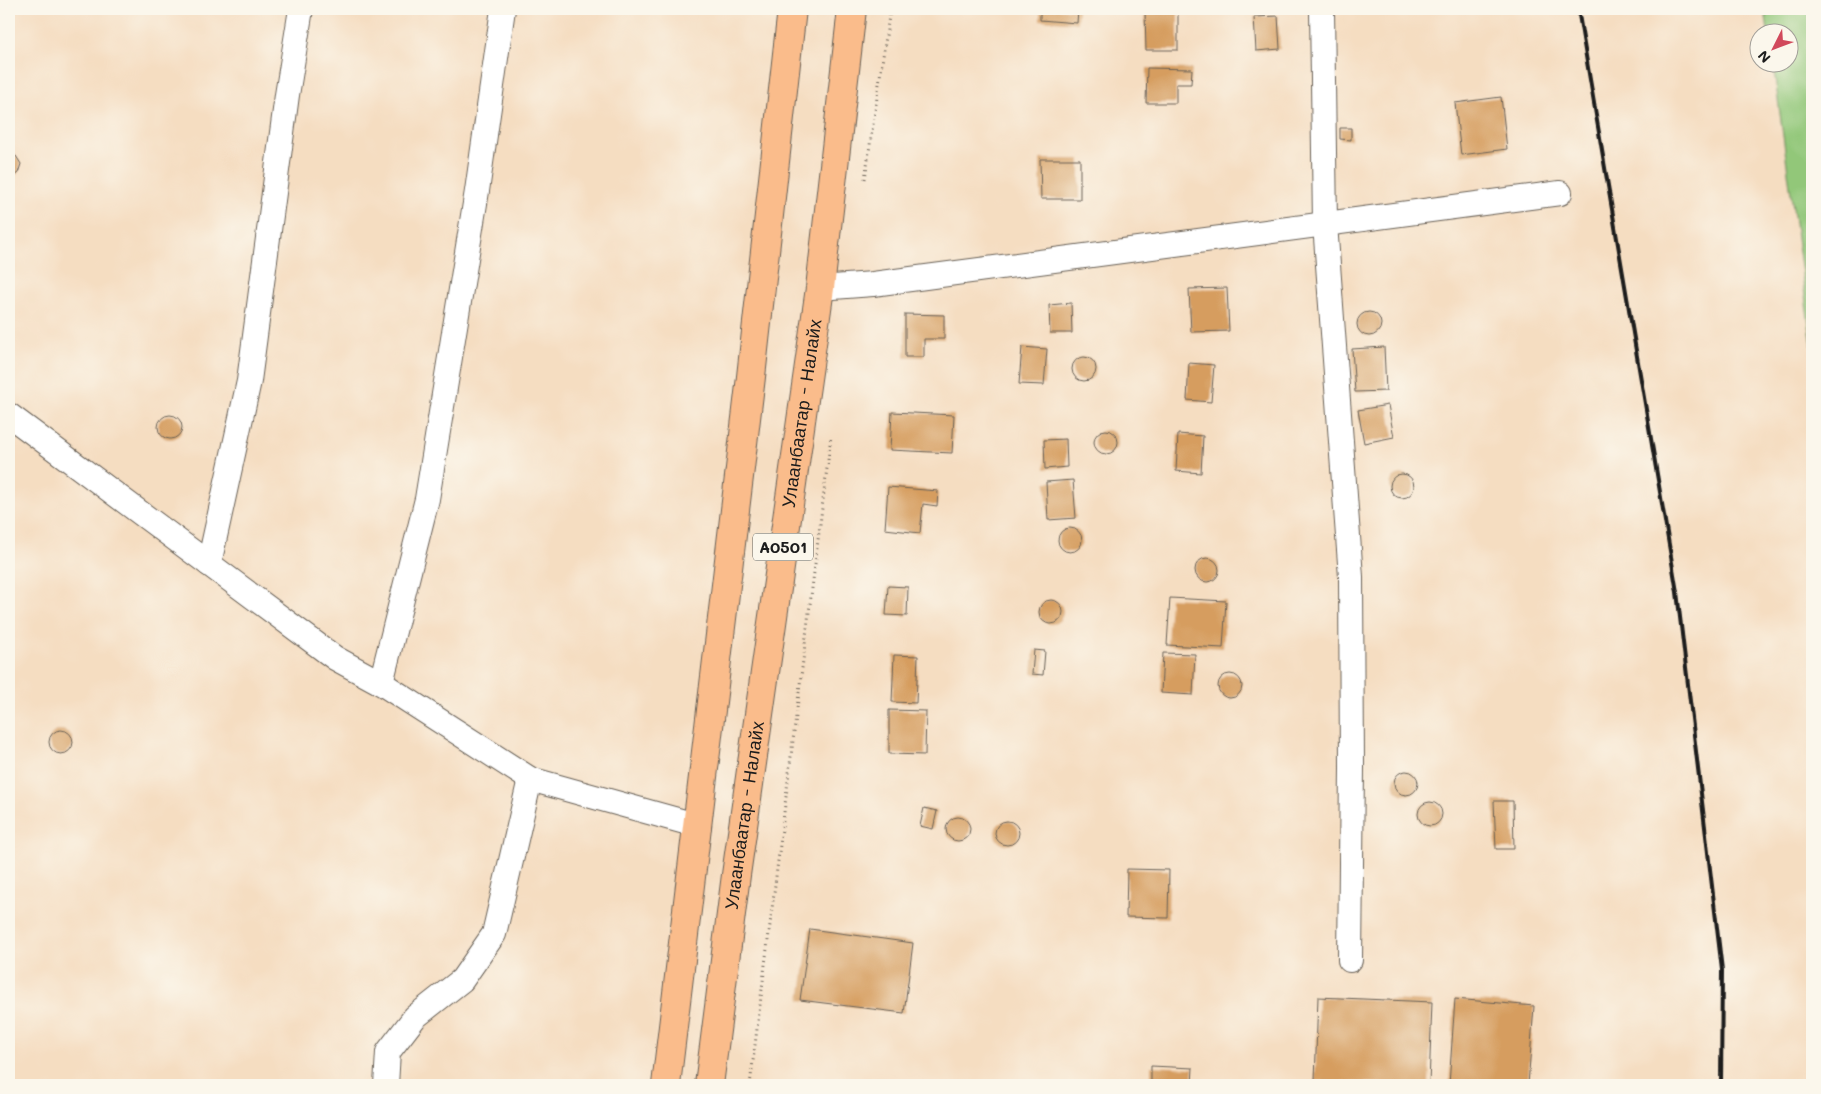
<svg xmlns="http://www.w3.org/2000/svg" width="1821" height="1094" font-family="Mali,sans-serif">
<rect width="100%" height="100%" fill="#fbf7ec"/>
<filter id="ink" filterUnits="userSpaceOnUse"><feTurbulence type="fractalNoise" baseFrequency=".02" numOctaves="2"/><feDisplacementMap in="SourceGraphic" scale="10" xChannelSelector="R" yChannelSelector="G"/><feConvolveMatrix kernelMatrix="1 2 1 2 8 2 1 2 1" color-interpolation-filters="sRGB"/></filter>
<filter id="wash" filterUnits="userSpaceOnUse"><feTurbulence type="fractalNoise" baseFrequency=".0096" numOctaves="4" result="noise"/><feDisplacementMap in="SourceGraphic" scale="20" xChannelSelector="R" yChannelSelector="G"/><feGaussianBlur stdDeviation="1.12" result="paint"/><feColorMatrix in="noise" values="0 0 0 0 0 0 0 0 0 0 0 0 0 0 0 0 0 1.4 0 .05"/><feComposite in="paint" operator="in"/></filter>
<g filter="url(#wash)">
<rect width="100%" height="100%" fill="#f5ddc1"/>
<polygon fill="#92c779" stroke="#57724a" points="1765,9 1812,9 1812,347 1773,63 1788,62 1788,32 1768,32"/>
<g id="blocks">
<g fill="#d69d5e">
<polygon points="1040,9 1078,9 1077,23 1040,20"/>
<polygon points="1145,11 1178,11 1178,50 1146,50"/>
<polygon points="1278,16 1280,49 1256,51 1254,17"/>
<polygon points="1147,68 1192,69 1191,84 1176,84 1176,103 1146,103"/>
<polygon points="1501,97 1507,149 1461,155 1455,103"/>
<polygon points="1340,128 1351,128 1351,140 1340,139"/>
<polygon points="9,154 16,156 21,164 18,173 11,178 9,178"/>
<polygon points="1040,159 1080,159 1080,199 1041,199"/>
<polygon points="1227,288 1229,331 1191,332 1189,289"/>
<polygon points="1071,303 1072,333 1050,333 1049,305"/>
<circle cx="1369" cy="324" r="12"/>
<polygon points="905,314 944,315 944,339 924,339 924,357 905,357"/>
<polygon points="1022,347 1047,349 1044,385 1019,384"/>
<polygon points="1384,347 1386,391 1355,392 1352,349"/>
<circle cx="1084" cy="369" r="12"/>
<polygon points="1189,363 1214,365 1211,402 1187,400"/>
<polygon points="1388,405 1394,437 1364,443 1358,410"/>
<polygon points="892,412 954,415 952,453 890,450"/>
<circle cx="170" cy="427" r="12"/>
<circle cx="1106" cy="442" r="12"/>
<polygon points="1178,434 1203,436 1201,473 1176,471"/>
<polygon points="1066,439 1067,467 1045,469 1044,440"/>
<circle cx="1402" cy="486" r="12"/>
<polygon points="1073,480 1076,518 1048,520 1046,482"/>
<polygon points="888,487 938,491 937,506 923,504 920,533 885,529"/>
<circle cx="1070" cy="540" r="12"/>
<circle cx="1207" cy="570" r="12"/>
<polygon points="888,586 908,587 907,616 886,615"/>
<polygon points="1170,598 1226,601 1223,648 1167,645"/>
<circle cx="1051" cy="612" r="12"/>
<polygon points="1034,650 1045,651 1043,675 1032,674"/>
<polygon points="1163,653 1195,654 1193,695 1161,693"/>
<polygon points="894,655 918,656 916,703 892,702"/>
<circle cx="1230" cy="686" r="12"/>
<polygon points="889,710 926,711 925,755 889,754"/>
<circle cx="61" cy="742" r="12"/>
<circle cx="1406" cy="783" r="12"/>
<polygon points="1494,801 1513,801 1514,849 1496,849"/>
<circle cx="1430" cy="814" r="12"/>
<polygon points="924,808 937,811 933,829 920,826"/>
<circle cx="958" cy="829" r="12"/>
<circle cx="1007" cy="833" r="12"/>
<polygon points="1127,869 1169,870 1168,918 1126,917"/>
<polygon points="810,929 913,943 904,1013 800,1000"/>
<polygon points="1318,997 1432,1002 1429,1085 1315,1081"/>
<polygon points="1455,999 1534,1006 1528,1085 1449,1085"/>
<polygon points="1151,1066 1193,1068 1192,1085 1151,1085"/>
</g>
</g>
</g>
<g filter="url(#ink)">
<use href="#blocks" fill-opacity="0" stroke="#686056" stroke-width="1"/>
<g fill="none" stroke-linecap="round" stroke-linejoin="round">
<defs>
<g id="street">
<polyline points="1322,9 1325,224 1351,577 1352,767 1350,960"/>
<polyline points="820,288 873,284 1560,193"/>
<polyline points="9,415 335,658 381,683 530,779 699,826"/>
<polyline points="209,564 249,381 287,95 301,9"/>
<polyline points="381,683 427,499 477,191 503,9"/>
<polyline points="386,1085 388,1052 415,1017 462,980 494,934 530,779"/>
</g>
<g id="highway">
<path d="M666,1085C711,727 753,368 792,9"/>
<path id="s1" d="M709,1085L736,875L820,288L852,9"/>
</g>
</defs>
<use href="#street" stroke="#686056" stroke-width="26"/>
<use href="#highway" stroke="#686056" stroke-width="30"/>
<g stroke="#686056" stroke-width="3" stroke-dasharray="1 4" stroke-linecap="butt">
<polyline points="865,179 890,9"/>
<polyline points="750,1085 831,436"/>
</g>
<use href="#street" stroke="#fff" stroke-width="24"/>
<use href="#highway" stroke="#fabc8b" stroke-width="28"/>
<polyline stroke="#1c1c1c" stroke-width="4" points="1578,9 1677,592 1722,970 1721,1085"/>
</g>
</g>
<g text-anchor="middle" stroke-width="5" stroke-linejoin="round" paint-order="stroke">
<rect fill="#fbf7ec" stroke="#5f5e5a" stroke-width="1" x="753" y="533.5" width="60" height="27" rx="4"/>
<g font-size="16" font-weight="bold" fill="#1c1c1c">
<text x="783" y="553">A0501</text>
</g>
<g font-size="18" fill="#1c1c1c" stroke="#fbf7ec">
<text dy="6" stroke="none"><textPath href="#s1" startOffset="678">Улаанбаатар - Налайх</textPath></text>
<text dy="6" stroke="none"><textPath href="#s1" startOffset="272">Улаанбаатар - Налайх</textPath></text>
</g>
</g>
<rect width="1821" height="1094" fill="none" stroke="#fbf7ec" stroke-width="30"/>
<g transform="translate(1774 48) rotate(228)"><circle r="24" fill="#fbf7ec" stroke="#a29f99"/>
<path d="M0-4L9 19L0 12L-9 19Z" fill="#d1495b"/>
<text y="-8" font-size="14" font-weight="bold" text-anchor="middle" fill="#1c1c1c">N</text>
</g>
</svg>
